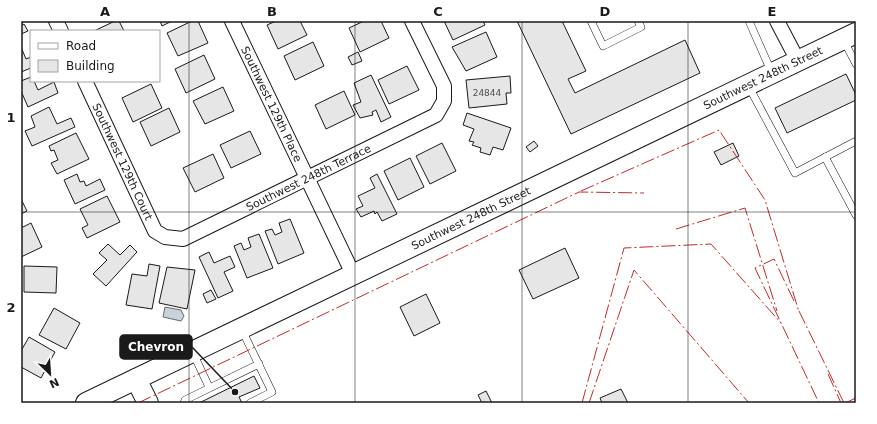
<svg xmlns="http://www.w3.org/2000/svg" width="877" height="424" font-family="'DejaVu Sans',sans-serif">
<rect width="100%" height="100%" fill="#fff"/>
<polygon fill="#c6d2dc" stroke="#6a6a6a" points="165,307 181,310 184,316 181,321 163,317"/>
<g fill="#e6e6e6" stroke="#1a1a1a">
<polygon points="115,21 119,21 124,31 94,31"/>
<polygon points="160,21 172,21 162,26"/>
<polygon points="192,21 198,21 208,43 178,56 167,33"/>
<polygon points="276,21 300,21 307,35 278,49 267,25"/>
<polygon points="364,21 381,21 389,38 360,52 349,28"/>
<polygon points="444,21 483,21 485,25 453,40"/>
<polygon points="517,21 562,21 586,71 568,79 575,93 685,40 700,73 571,134"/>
<polygon points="24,24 28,31 21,34 21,26"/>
<polygon points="486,32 497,57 466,71 452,47"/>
<polygon points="313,42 324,66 295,80 284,56"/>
<polygon points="21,47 26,59 31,57 31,68 21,72"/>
<polygon points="358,52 362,61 352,65 348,57"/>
<polygon points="204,55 215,79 186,93 175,69"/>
<polygon points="407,66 419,90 389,104 378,80"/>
<polygon points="846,74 856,95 856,100 787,133 775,108"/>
<polygon points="371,75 391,117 381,122 376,110 372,112 373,115 360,118 353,105 361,102 354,83"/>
<polygon points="510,76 511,93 506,93 507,104 469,108 466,80"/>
<polygon points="31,77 31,81 34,81 38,90 54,82 58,93 28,107 21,91 21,81"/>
<polygon points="151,84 162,108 133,122 122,98"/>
<polygon points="223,87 234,111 205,124 193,101"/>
<polygon points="344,91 355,115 326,129 315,105"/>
<polygon points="49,107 57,124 71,118 75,127 32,146 25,131 35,127 31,116"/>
<polygon points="169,108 180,132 151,146 140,122"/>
<polygon points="467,113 511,128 503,150 493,147 490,155 480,152 481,148 472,145 474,142 469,141 474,129 463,125"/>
<polygon points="250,131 261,154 231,168 220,145"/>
<polygon points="76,133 89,159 57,174 51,163 58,160 54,150 51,151 49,146"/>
<polygon points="534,141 538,146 530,152 526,147"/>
<polygon points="442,143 456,171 430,184 416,156"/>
<polygon points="733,143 739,156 721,165 714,152"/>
<polygon points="213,154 224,178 195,192 183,168"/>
<polygon points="410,158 424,187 398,200 384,171"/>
<polygon points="77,174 80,182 84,181 86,186 100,179 105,190 75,204 64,180"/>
<polygon points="377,174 397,214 382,221 377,212 375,214 374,211 361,217 356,209 363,206 358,196 375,188 370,178"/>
<polygon points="107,196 120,222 87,238 82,228 88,225 80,209"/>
<polygon points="21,199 27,211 21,214"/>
<polygon points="290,219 304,253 278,264 265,231 272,229 275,235 282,232 279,223"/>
<polygon points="31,223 42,247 21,257 21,228"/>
<polygon points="259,234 273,268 247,278 234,246 241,243 244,250 251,247 248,238"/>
<polygon points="108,244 120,255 130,245 137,252 106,286 93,274 107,260 99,253"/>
<polygon points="565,248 579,278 533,299 519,270"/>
<polygon points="209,252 214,263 230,256 235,267 224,272 233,291 218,298 199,257"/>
<polygon points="149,264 160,266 152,309 126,305 132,274 147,276"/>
<polygon points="24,266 57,267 56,293 24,292"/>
<polygon points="167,267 195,270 187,309 159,303"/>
<polygon points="211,290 216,299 207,303 203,294"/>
<polygon points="426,294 440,323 414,336 400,307"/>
<polygon points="54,308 80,323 66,349 39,335"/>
<polygon points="29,337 55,352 41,378 21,367 21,351"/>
<polygon points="254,376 260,388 239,397 242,403 199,403"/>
<polygon points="621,389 628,403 602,403 600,398"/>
<polygon points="486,391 492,403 482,403 478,395"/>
</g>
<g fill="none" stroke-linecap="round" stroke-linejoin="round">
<defs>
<g id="lane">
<polyline points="591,21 603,46 641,27 638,21"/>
<polyline points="749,21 771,71"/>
<polyline points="844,41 856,64"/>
<polyline points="749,87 795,173 856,141"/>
<polyline points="825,157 856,215"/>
<polyline points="242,330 272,392 250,403"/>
<polyline points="193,353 209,387"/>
<polyline points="184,403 185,400 259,364"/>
</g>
<g id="street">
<polyline points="56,21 61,31"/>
<path id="s1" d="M232,21L353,274"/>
<polyline points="777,21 798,61"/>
<path id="s2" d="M85,81L155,231L165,237L183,239L436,115L444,101V86L412,21"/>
</g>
<g id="secondary">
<polyline points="136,379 148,403"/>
<path id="s3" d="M86,403L856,33"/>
</g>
</defs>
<use href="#lane" stroke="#1a1a1a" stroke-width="8"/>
<use href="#street" stroke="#1a1a1a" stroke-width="16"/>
<use href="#secondary" stroke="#1a1a1a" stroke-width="22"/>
<use href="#lane" stroke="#fff" stroke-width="7"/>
<use href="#street" stroke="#fff" stroke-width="14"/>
<use href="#secondary" stroke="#fff" stroke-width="20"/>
<g stroke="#c62828" stroke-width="1" stroke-dasharray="14 3 2 3" stroke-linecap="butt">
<polyline points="581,191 719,130 765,200 799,312"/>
<polyline points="676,229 745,208 777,311"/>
<polyline points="794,301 774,259 755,268 819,403"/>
<polyline points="799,311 844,403"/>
<polyline points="828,374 841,403"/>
<polyline points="138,403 579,192 644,193"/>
<polyline points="582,403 624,248 711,244 781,323"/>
<polyline points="589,403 634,270 749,403"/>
<polyline points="845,403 856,398"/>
</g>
</g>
<path fill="none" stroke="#1a1a1a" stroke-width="1" stroke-opacity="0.55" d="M189,21V403M355,21V403M522,21V403M688,21V403M21,212H856"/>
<g text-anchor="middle" stroke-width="3" stroke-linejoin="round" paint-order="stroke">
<g font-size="9" fill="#4d4d4d">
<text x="487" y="96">24844</text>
</g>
<g font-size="11" fill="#1a1a1a" stroke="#fff">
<text dy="4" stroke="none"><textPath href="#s3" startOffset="751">Southwest 248th Street</textPath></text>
<text dy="4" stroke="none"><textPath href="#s1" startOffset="92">Southwest 129th Place</textPath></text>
<text dy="4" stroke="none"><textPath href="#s2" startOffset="89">Southwest 129th Court</textPath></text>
<text dy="4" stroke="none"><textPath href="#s2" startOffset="335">Southwest 248th Terrace</textPath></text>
<text dy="4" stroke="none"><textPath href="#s3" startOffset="427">Southwest 248th Street</textPath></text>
</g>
</g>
<path fill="none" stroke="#1a1a1a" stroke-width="1.5" d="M235 392L192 347"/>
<circle fill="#1a1a1a" stroke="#fff" stroke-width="1.5" cx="235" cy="392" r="4"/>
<rect fill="#1a1a1a" stroke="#1a1a1a" stroke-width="1.5" x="120" y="335" width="72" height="24" rx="4"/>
<g font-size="12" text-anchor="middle" font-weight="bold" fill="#fff">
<text x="156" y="351">Chevron</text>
</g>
<rect width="877" height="424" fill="none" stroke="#ffffff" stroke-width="44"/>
<rect x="30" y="30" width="130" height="52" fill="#ffffff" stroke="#a3a3a3"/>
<rect x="38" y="43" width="20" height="6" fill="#ffffff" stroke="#a3a3a3"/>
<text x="66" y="50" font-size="12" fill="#1a1a1a">Road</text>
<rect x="38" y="60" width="20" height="12" fill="#e6e6e6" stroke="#a3a3a3"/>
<text x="66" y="70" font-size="12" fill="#1a1a1a">Building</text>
<g transform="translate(50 374) rotate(155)" stroke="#ffffff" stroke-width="3" paint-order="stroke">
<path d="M0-3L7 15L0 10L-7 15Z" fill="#1a1a1a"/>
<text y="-6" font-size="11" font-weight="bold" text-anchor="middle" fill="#1a1a1a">N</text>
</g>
<rect x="22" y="22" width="833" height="380" fill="none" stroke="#1a1a1a" stroke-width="1.5"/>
<g font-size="13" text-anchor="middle" font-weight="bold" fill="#1a1a1a">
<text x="105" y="16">A</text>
<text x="272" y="16">B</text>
<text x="438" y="16">C</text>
<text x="605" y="16">D</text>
<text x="772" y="16">E</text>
<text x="11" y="122">1</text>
<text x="11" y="312">2</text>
</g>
</svg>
